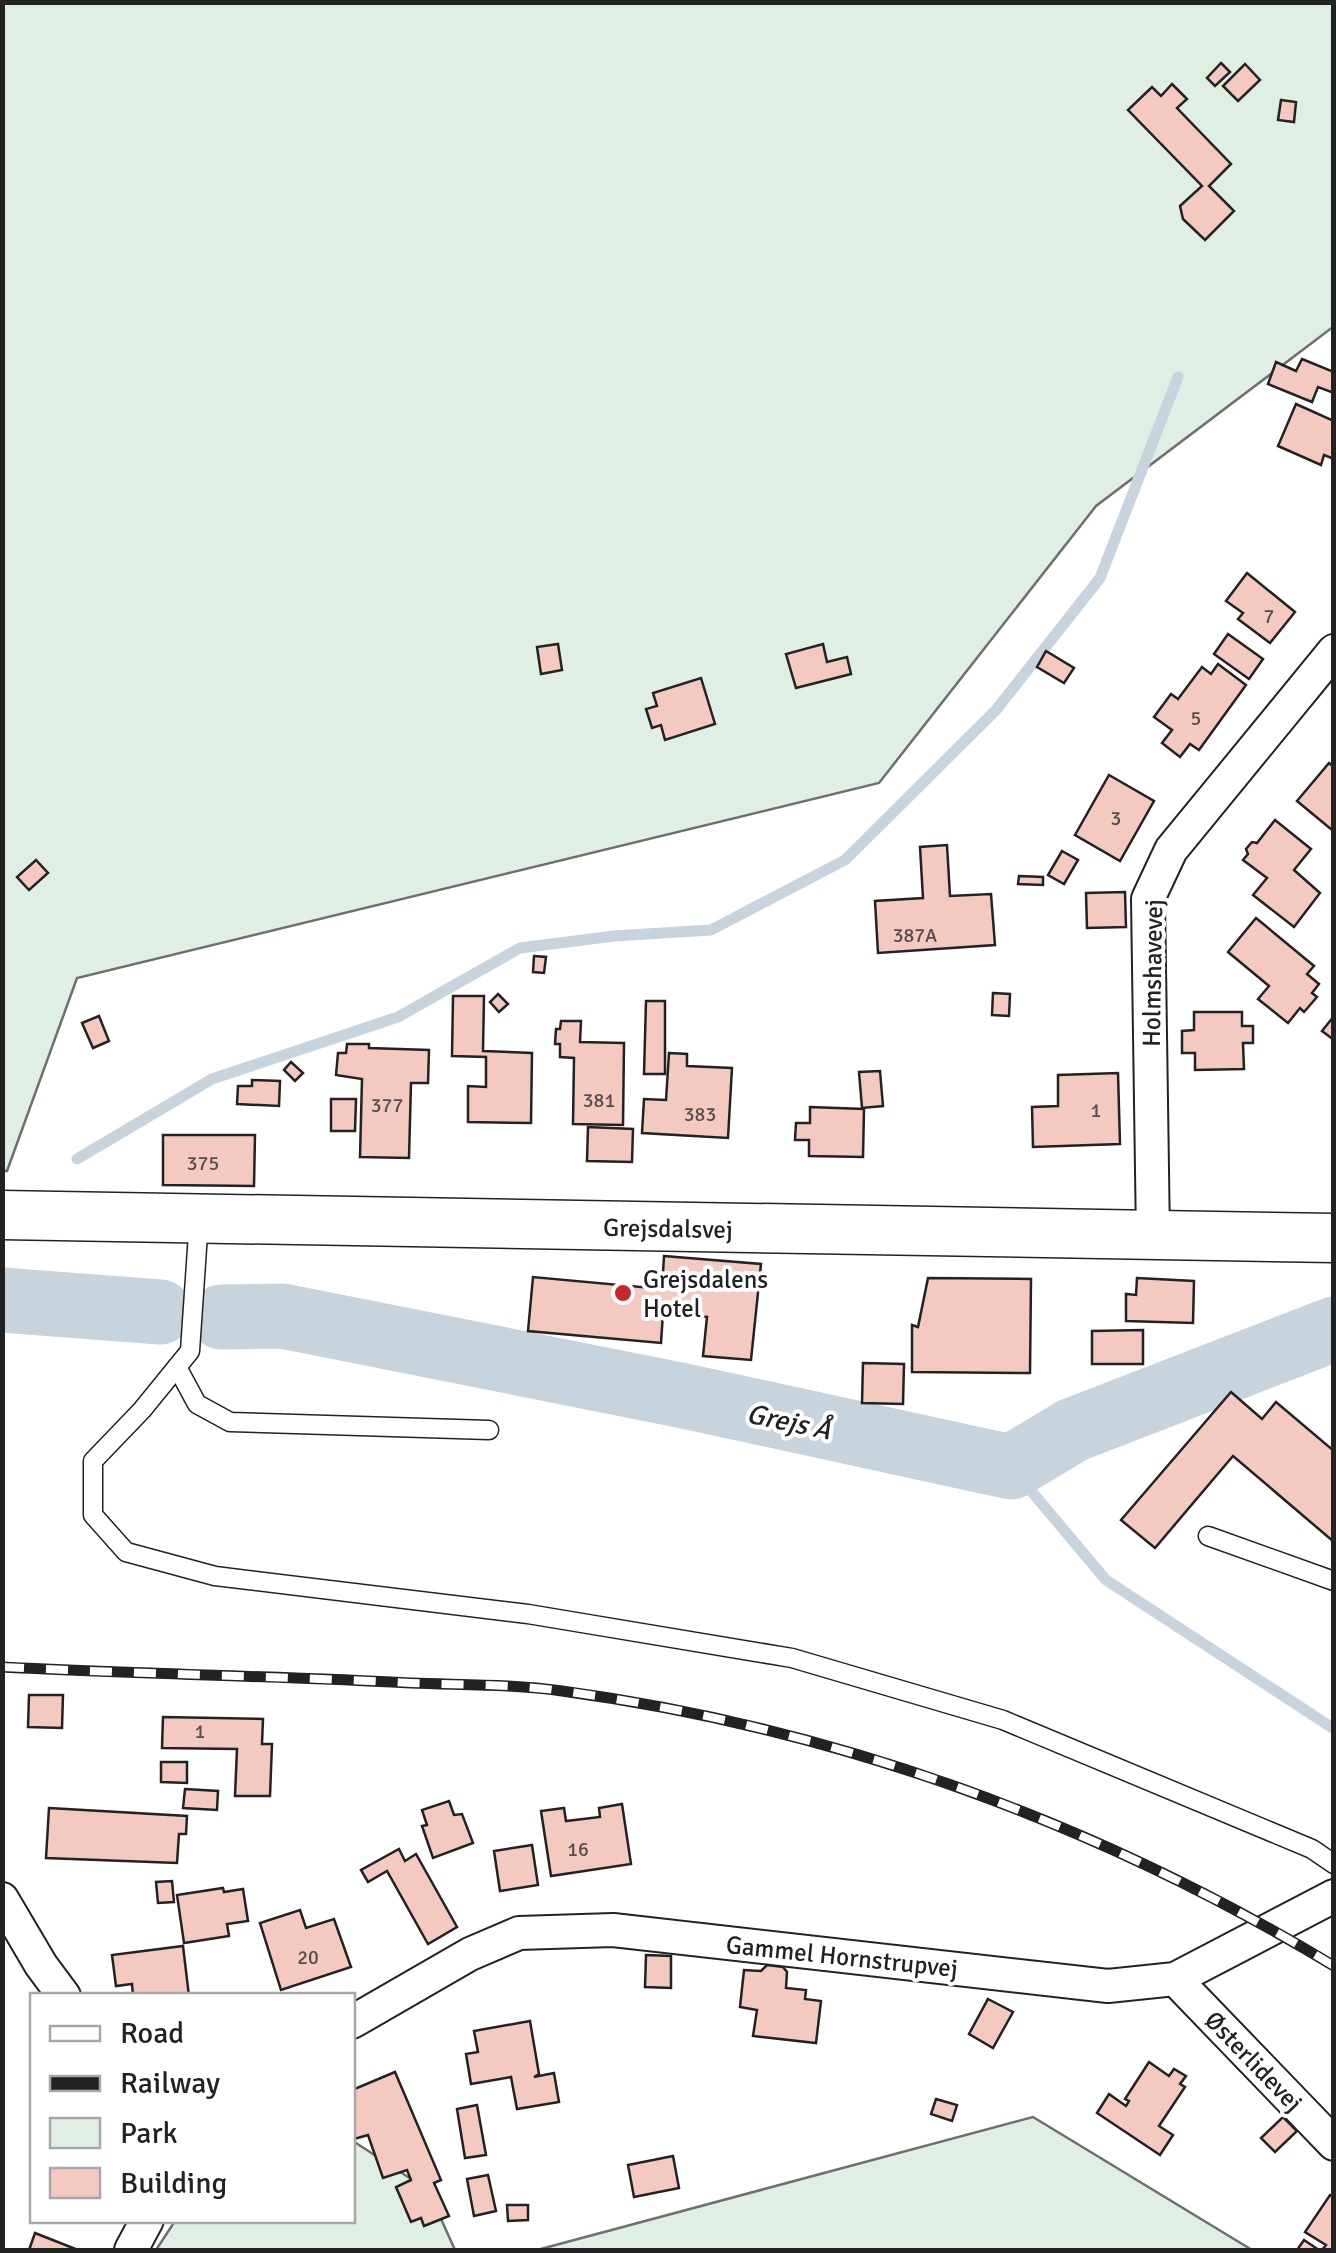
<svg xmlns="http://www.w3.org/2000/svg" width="1336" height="2253" font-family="Signika,sans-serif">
<rect width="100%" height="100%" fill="#fff"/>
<g fill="#e0efe3" stroke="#6f6f6f" stroke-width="2.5">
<polygon points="3,3 1333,3 1333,327 1096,506 879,783 77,978 7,1171 3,1171"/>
<polygon points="1033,2117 1252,2250 537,2250"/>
<polygon points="353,2141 428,2190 455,2250 156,2250 175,2221 352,2220"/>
</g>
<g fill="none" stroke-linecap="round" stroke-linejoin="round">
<g stroke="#c7d3dd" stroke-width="11">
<polyline points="77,1159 212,1079 398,1017 520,948 614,936 711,930 845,860 996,710 1100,578 1178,377"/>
<polyline points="1011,1467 1106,1580 1334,1729"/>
</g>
<g stroke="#c7d3dd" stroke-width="65">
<polyline points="2,1300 160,1312"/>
<polyline points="221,1317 283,1316 680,1395 1011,1467 1073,1430 1334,1329"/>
</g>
</g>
<g fill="#f3c9c0" stroke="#222" stroke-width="2.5">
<polygon points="1221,63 1230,72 1215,86 1207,78"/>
<polygon points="1245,64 1260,80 1238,101 1223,86"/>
<polygon points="1172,84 1187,99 1177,108 1231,164 1209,186 1234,211 1205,240 1183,219 1180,206 1202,186 1128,110 1152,87 1161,96"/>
<polygon points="1281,100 1296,102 1294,122 1278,120"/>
<polygon points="1302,359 1334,372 1334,393 1318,387 1312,402 1268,384 1276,362 1296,371"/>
<polygon points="1296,404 1334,421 1334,459 1324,455 1321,465 1278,446"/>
<polygon points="1247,573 1295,612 1270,643 1238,619 1243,613 1226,601"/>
<polygon points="1228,634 1263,659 1249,679 1214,654"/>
<polygon points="558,644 562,670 541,674 537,647"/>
<polygon points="823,644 827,662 847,657 851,674 796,688 786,654"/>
<polygon points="1046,651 1074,668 1064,683 1037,667"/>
<polygon points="1218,664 1246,685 1199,750 1190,744 1180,757 1162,743 1172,730 1154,717 1171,694 1178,699 1202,667 1211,674"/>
<polygon points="701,678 715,724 665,740 661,725 652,728 646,709 657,706 653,693"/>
<polygon points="1329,763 1334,767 1332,830 1297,801"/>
<polygon points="1109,775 1154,801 1120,861 1075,835"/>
<polygon points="1275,820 1311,849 1294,870 1320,893 1294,927 1253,895 1267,878 1243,860 1248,854 1246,849 1252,842 1257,843"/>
<polygon points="947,845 950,896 991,894 995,945 878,953 875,901 923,898 920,847"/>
<polygon points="1062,851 1078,860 1064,884 1048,875"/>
<polygon points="36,860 48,873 29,890 17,877"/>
<polygon points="1019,876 1043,877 1043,885 1018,884"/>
<polygon points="1125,892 1126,927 1087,928 1086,893"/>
<polygon points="1256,918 1314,966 1307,974 1319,984 1312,993 1317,997 1304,1012 1300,1008 1288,1023 1258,999 1269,986 1228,952"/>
<polygon points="534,956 546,957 544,973 533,972"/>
<polygon points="993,993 1010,994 1009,1016 992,1015"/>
<polygon points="498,994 508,1004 499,1012 490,1002"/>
<polygon points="453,996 484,996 483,1051 532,1053 531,1123 468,1122 468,1086 486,1087 486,1057 452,1056"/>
<polygon points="646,1001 665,1001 665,1074 644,1074"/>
<polygon points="1194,1012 1242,1012 1242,1026 1253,1026 1253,1043 1243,1043 1244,1069 1195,1070 1195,1053 1182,1053 1182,1031 1194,1030"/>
<polygon points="99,1016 109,1041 93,1048 82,1023"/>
<polygon points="1334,1016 1334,1040 1322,1031"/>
<polygon points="561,1021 581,1021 580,1042 624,1043 623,1125 573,1124 574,1058 560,1057 560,1044 555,1044 556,1029 560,1029"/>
<polygon points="347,1044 369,1044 369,1048 429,1050 428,1083 411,1083 409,1158 360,1157 362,1079 336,1075 338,1053 346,1053"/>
<polygon points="669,1053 687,1054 687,1066 732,1068 728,1138 642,1133 644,1099 666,1100"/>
<polygon points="291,1062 303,1073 295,1081 284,1070"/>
<polygon points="880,1071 883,1106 862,1108 859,1072"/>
<polygon points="1118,1073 1120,1144 1033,1147 1032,1107 1058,1106 1058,1075"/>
<polygon points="252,1080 280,1081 279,1106 237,1104 238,1086 252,1086"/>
<polygon points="331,1099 356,1099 355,1131 331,1131"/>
<polygon points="810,1107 864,1109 863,1157 809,1156 809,1140 795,1140 796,1123 810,1123"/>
<polygon points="588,1127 633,1129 632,1162 587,1161"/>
<polygon points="163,1135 255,1135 254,1186 163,1185"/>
<polygon points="664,1256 761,1264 751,1360 703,1356 707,1317 663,1313 661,1343 528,1331 533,1277 662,1289"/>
<polygon points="928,1278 1031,1279 1030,1373 912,1372 912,1325 918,1327"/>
<polygon points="1137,1278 1194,1281 1193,1323 1126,1321 1126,1294 1136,1295"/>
<polygon points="1143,1330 1143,1364 1092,1364 1092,1331"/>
<polygon points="863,1363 904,1364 903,1404 862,1403"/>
<polygon points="1231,1392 1262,1419 1276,1402 1334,1451 1334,1542 1233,1456 1155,1548 1121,1520"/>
<polygon points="29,1695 63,1695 62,1728 28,1727"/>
<polygon points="163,1717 263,1719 262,1744 272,1744 270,1796 235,1796 237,1749 162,1748"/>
<polygon points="161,1762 187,1762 187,1783 161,1782"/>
<polygon points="185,1789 218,1791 217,1810 183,1808"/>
<polygon points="449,1801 454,1815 462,1814 473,1843 433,1858 422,1826 427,1825 422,1810"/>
<polygon points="622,1804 631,1864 551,1876 541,1811 564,1808 566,1821 600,1817 599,1808"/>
<polygon points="49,1808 187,1816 186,1834 179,1834 177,1863 46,1858"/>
<polygon points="532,1845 538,1885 500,1891 494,1851"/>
<polygon points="399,1849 405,1861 416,1854 457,1927 428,1944 387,1871 368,1882 361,1870"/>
<polygon points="172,1881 174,1902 158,1903 156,1882"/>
<polygon points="223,1888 224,1892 243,1889 248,1921 227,1924 229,1936 184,1943 177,1895"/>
<polygon points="300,1910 306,1928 334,1919 351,1967 281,1990 260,1923"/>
<polygon points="183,1946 189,1996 133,1996 132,1984 116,1986 112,1955"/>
<polygon points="646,1955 671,1956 671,1988 645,1987"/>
<polygon points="767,1965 783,1967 787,1972 786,1988 806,1990 805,1999 821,2001 816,2043 753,2036 757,2010 740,2007 744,1970 761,1971"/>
<polygon points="988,1999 1013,2012 993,2048 969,2034"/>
<polygon points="530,2021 539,2074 534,2077 554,2073 559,2102 517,2109 511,2077 471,2084 466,2054 478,2052 474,2031"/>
<polygon points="1149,2062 1169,2076 1174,2069 1186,2076 1180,2084 1185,2087 1159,2126 1173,2135 1160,2155 1097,2113 1109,2094 1126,2106 1129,2101 1125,2099"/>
<polygon points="395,2072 441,2180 434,2183 449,2216 424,2226 421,2218 411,2222 396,2187 411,2180 407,2170 383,2178 368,2135 354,2139 352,2135 352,2090"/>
<polygon points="936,2099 957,2105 952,2121 931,2114"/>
<polygon points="477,2105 486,2155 465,2158 457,2109"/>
<polygon points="1283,2117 1297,2131 1275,2152 1261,2138"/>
<polygon points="673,2156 679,2188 634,2197 628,2165"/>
<polygon points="488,2175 496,2211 474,2216 467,2179"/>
<polygon points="1330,2195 1334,2197 1334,2250 1322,2250 1326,2245 1305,2232"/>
<polygon points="507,2205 528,2205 528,2220 508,2221"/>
<polygon points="35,2233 78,2250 29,2250"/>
<polygon points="1304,2240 1319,2250 1297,2250"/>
</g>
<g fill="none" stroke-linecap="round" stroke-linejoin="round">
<defs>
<g id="lane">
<polyline points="199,1219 190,1351 142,1410 93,1461 93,1515 126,1552 215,1576 528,1614 792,1658 1003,1720 1312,1849 1334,1864"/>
<polyline points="177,1367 197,1404 230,1422 489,1430"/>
<polyline points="1208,1536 1334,1581"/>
</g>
<g id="street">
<polyline points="1153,1237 1148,899 1171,850 1334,651"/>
<polyline points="2,1899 41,1965 64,1996"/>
<polyline points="1175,1979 1334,2144"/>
<polyline points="352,2022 470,1954 519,1933 613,1930 1108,1986 1175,1979 1334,1896"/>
<polyline points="131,2250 147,2220"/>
</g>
<polyline id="secondary" points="2,1215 1334,1238"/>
</defs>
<use href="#lane" stroke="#222" stroke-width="21"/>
<use href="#street" stroke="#222" stroke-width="36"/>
<use href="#secondary" stroke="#222" stroke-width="51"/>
<use href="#lane" stroke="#fff" stroke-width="18"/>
<use href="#street" stroke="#fff" stroke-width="32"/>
<use href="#secondary" stroke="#fff" stroke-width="48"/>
<defs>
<path id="rail" d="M2,1667C139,1674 275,1676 411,1683C461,1685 513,1684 562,1691C836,1728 1097,1823 1334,1966"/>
</defs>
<use href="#rail" stroke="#222" stroke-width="11"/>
<use href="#rail" stroke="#fff" stroke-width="8" stroke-dasharray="22" stroke-linecap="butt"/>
</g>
<circle fill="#c62828" stroke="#fff" stroke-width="4" cx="623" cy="1293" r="10"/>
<g text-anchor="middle" stroke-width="8" stroke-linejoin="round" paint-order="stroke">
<g font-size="20" fill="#564c4a">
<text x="1269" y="623">7</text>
<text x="1196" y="725">5</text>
<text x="1116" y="825">3</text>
<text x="915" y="942">387A</text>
<text x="599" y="1107">381</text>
<text x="387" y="1112">377</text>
<text x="1096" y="1117">1</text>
<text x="700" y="1121">383</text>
<text x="203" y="1170">375</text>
<text x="200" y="1738">1</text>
<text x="578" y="1856">16</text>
<text x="308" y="1964">20</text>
</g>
<g font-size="25" fill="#222" stroke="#fff">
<text transform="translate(1152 973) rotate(-89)" y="9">Holmshavevej</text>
<text transform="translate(668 1228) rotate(1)" y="9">Grejsdalsvej</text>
<text transform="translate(842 1956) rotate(6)" y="9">Gammel Hornstrupvej</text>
<text transform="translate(1254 2061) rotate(46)" y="9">Østerlidevej</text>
</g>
<g font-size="25" fill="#222" stroke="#fff" text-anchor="start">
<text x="643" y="1288">Grejsdalens<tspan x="643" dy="29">Hotel</tspan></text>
</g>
<g font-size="28" font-style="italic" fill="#222" stroke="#fff">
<text transform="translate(789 1421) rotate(12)" y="10">Grejs Å</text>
</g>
</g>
<rect width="1336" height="2253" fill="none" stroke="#222222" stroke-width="10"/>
<rect x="30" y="1993" width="325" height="230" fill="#ffffff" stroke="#a7a7a7" stroke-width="2.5"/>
<rect x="50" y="2026" width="50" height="15" fill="#ffffff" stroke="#a7a7a7" stroke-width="2.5"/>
<text x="120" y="2043" font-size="30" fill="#222222">Road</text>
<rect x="50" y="2076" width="50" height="15" fill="#222222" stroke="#a7a7a7" stroke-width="2.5"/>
<text x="120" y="2093" font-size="30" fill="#222222">Railway</text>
<rect x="50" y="2118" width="50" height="30" fill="#e0efe3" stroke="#a7a7a7" stroke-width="2.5"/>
<text x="120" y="2143" font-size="30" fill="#222222">Park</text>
<rect x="50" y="2168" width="50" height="30" fill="#f3c9c0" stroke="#a7a7a7" stroke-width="2.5"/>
<text x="120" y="2193" font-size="30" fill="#222222">Building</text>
</svg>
